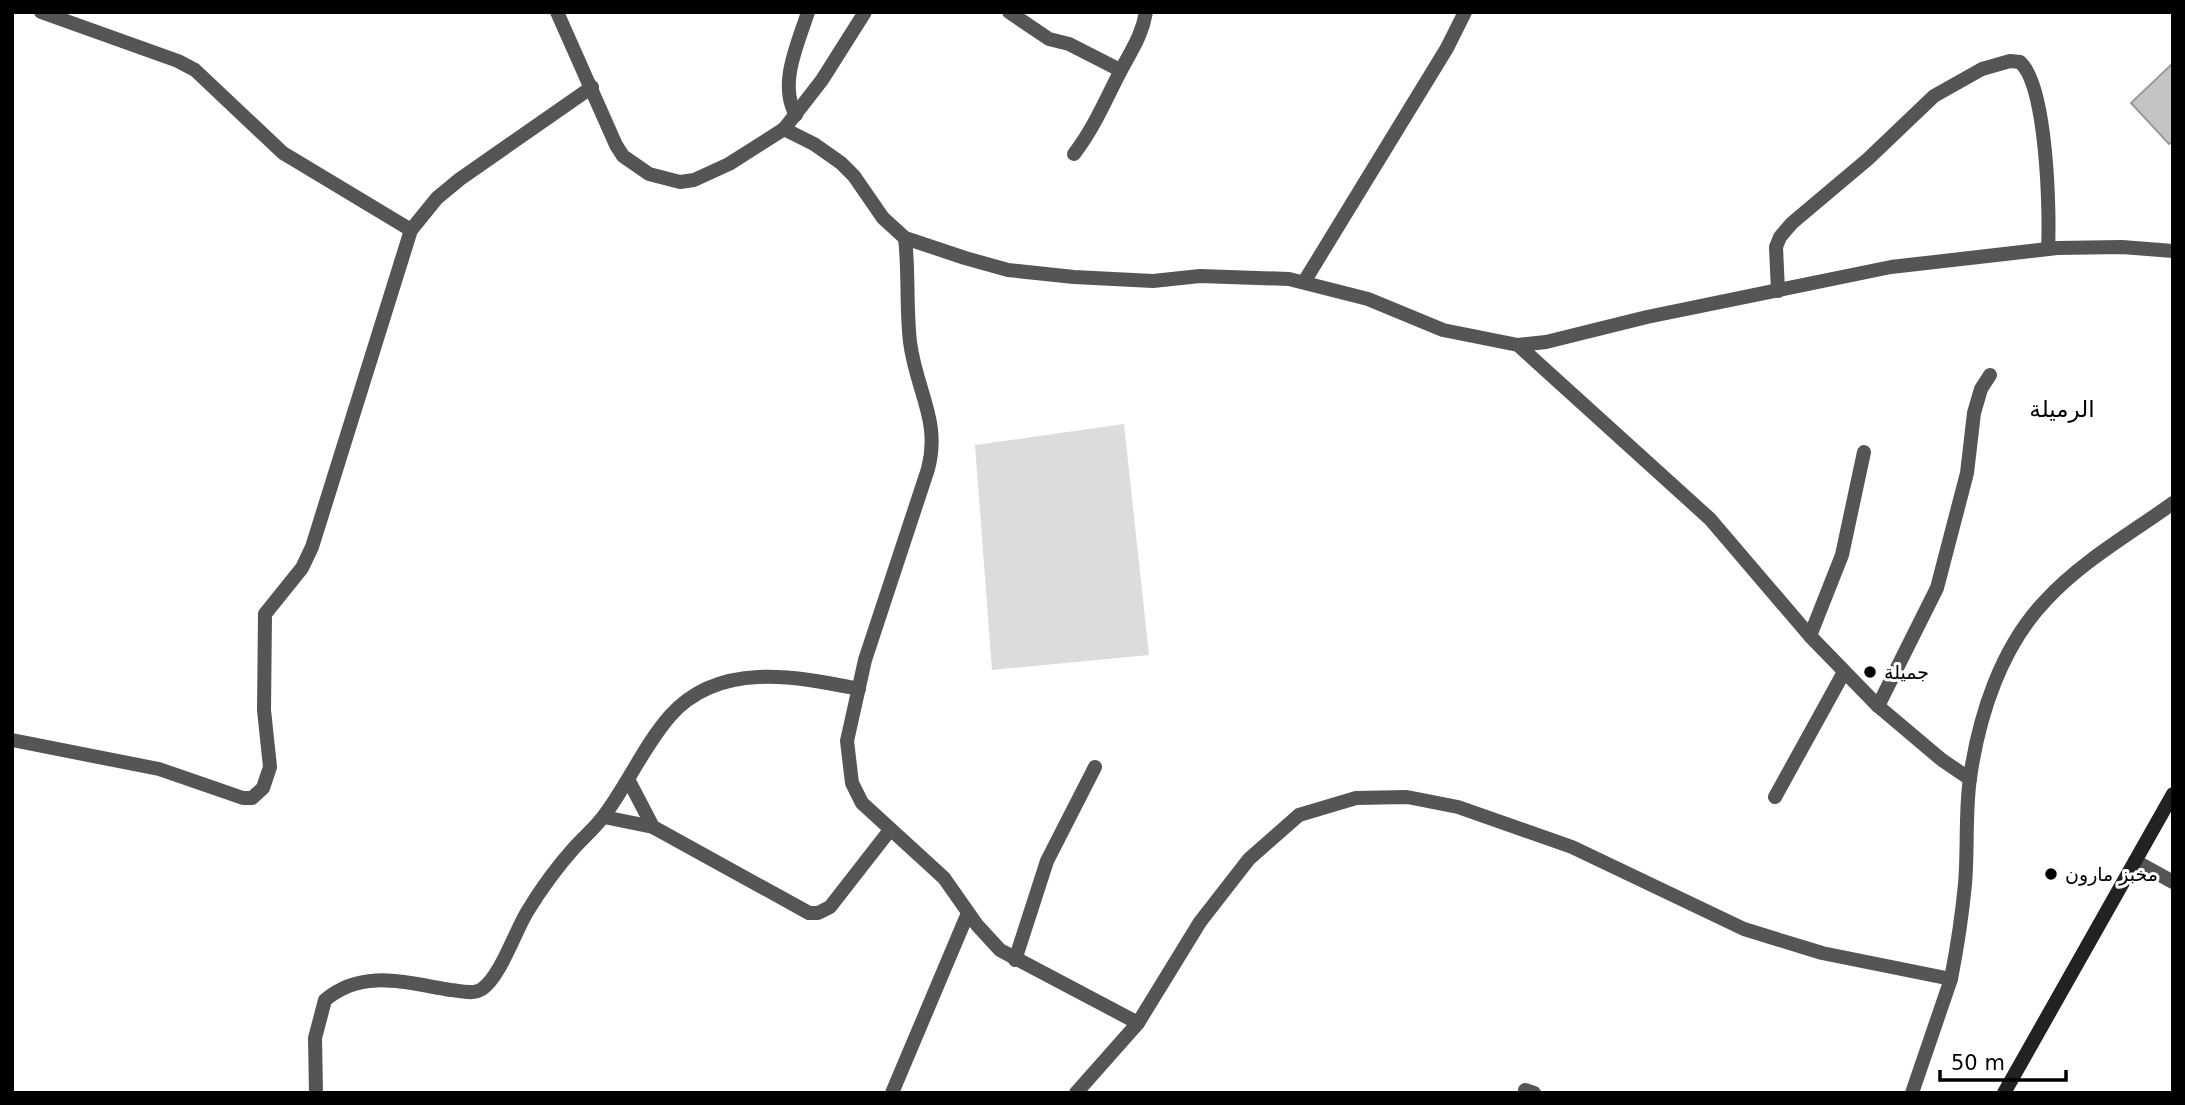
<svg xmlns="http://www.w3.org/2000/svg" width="2185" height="1105" font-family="'DejaVu Sans','Noto Sans Arabic',sans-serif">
<rect width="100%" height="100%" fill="#fff"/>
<polygon fill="#dcdcdc" points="1124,424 1149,655 992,670 975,445"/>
<polygon fill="#c4c4c4" stroke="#999" stroke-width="2" points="2173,63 2173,141 2169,144 2131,103"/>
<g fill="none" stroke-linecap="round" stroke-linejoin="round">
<g stroke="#555" stroke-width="14">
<polyline points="41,12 178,61 195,70 283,153 411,230"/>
<polyline points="1009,12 1049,39 1069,44 1120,70"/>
<path d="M796,115C778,84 798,44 808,12"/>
<polyline points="784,129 822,80 865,12"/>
<path d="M1074,154C1094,128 1105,101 1120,72C1131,51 1142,36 1146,12"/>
<path d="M905,238C909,272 906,307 910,342C916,390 941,421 928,469L865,660L847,741L852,783L862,803L944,878L977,925L1000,950L1138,1023"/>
<polyline points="1304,282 1447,48 1465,12"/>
<path d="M1778,291L1776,247L1780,237L1792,223L1868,159L1934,96L1982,69L2010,61L2020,62C2047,86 2050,212 2048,249"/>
<polyline points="1518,345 1710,519 1810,636 1878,706 1942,760 1970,779"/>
<polyline points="1810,636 1842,555 1864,452"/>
<polyline points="1878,706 1937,588 1967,473 1974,413 1981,389 1990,375"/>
<polyline points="12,740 159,769 243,798 252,798 263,788 270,767 264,710 265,614 302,568 312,547 411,230 437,198 460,179 592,87"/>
<polyline points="629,781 653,827"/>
<polyline points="1775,797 1844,672"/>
<polyline points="604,817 653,827 809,913 818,913 830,907 890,830"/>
<polyline points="2135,861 2173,882"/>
<polyline points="1015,960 1047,861 1095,767"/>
<path d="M1951,979C1957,948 1962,916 1965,884C1968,849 1965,813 1970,778C1979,715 2001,647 2046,600C2082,561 2130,534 2173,503"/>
<polyline points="1525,1090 1534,1093"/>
<path d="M316,1093L315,1038L325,1000C363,968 407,983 451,990C461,991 473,995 482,989C500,977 515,932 527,912C541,889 557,867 574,848C585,836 597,826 606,813C628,783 646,743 670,716C718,661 795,676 859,689"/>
<polyline points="892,1093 968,913"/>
</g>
<g stroke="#555" stroke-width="14">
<polyline points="557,12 616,145 623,156 649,174 680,182 694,180 729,164 784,129 814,144 841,163 854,176 883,218 905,238 965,258 1008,270 1074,277 1153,281 1200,276 1289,279 1368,299 1443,330 1518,345 1546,342 1647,317 1891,267 2057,248 2122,247 2173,251"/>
<polyline points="1076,1093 1138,1023 1200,922 1249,859 1299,815 1356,798 1407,797 1458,807 1572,847 1744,929 1822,953 1951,979 1912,1093"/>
</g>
<polyline stroke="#222" stroke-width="14" points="2004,1093 2173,794"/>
</g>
<g fill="#000" stroke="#fff" stroke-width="2.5">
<circle cx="1870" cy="672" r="7"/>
<circle cx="2051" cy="874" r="7"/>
</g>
<g text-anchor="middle" stroke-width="6" stroke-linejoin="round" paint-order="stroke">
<g font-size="19" fill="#000" stroke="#fff" text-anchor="start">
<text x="1884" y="679">جميلة</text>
<text x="2065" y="881">مخبز مارون</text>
</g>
<g font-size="23" fill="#000" stroke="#fff">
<text x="2062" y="417">الرميلة</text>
</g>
</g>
<rect width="2185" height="1105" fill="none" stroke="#000000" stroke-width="28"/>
<path d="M1940 1070v10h126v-10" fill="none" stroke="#000000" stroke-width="3.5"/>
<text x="1951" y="1070" font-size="21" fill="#000000" stroke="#ffffff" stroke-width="5" paint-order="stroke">50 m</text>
</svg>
